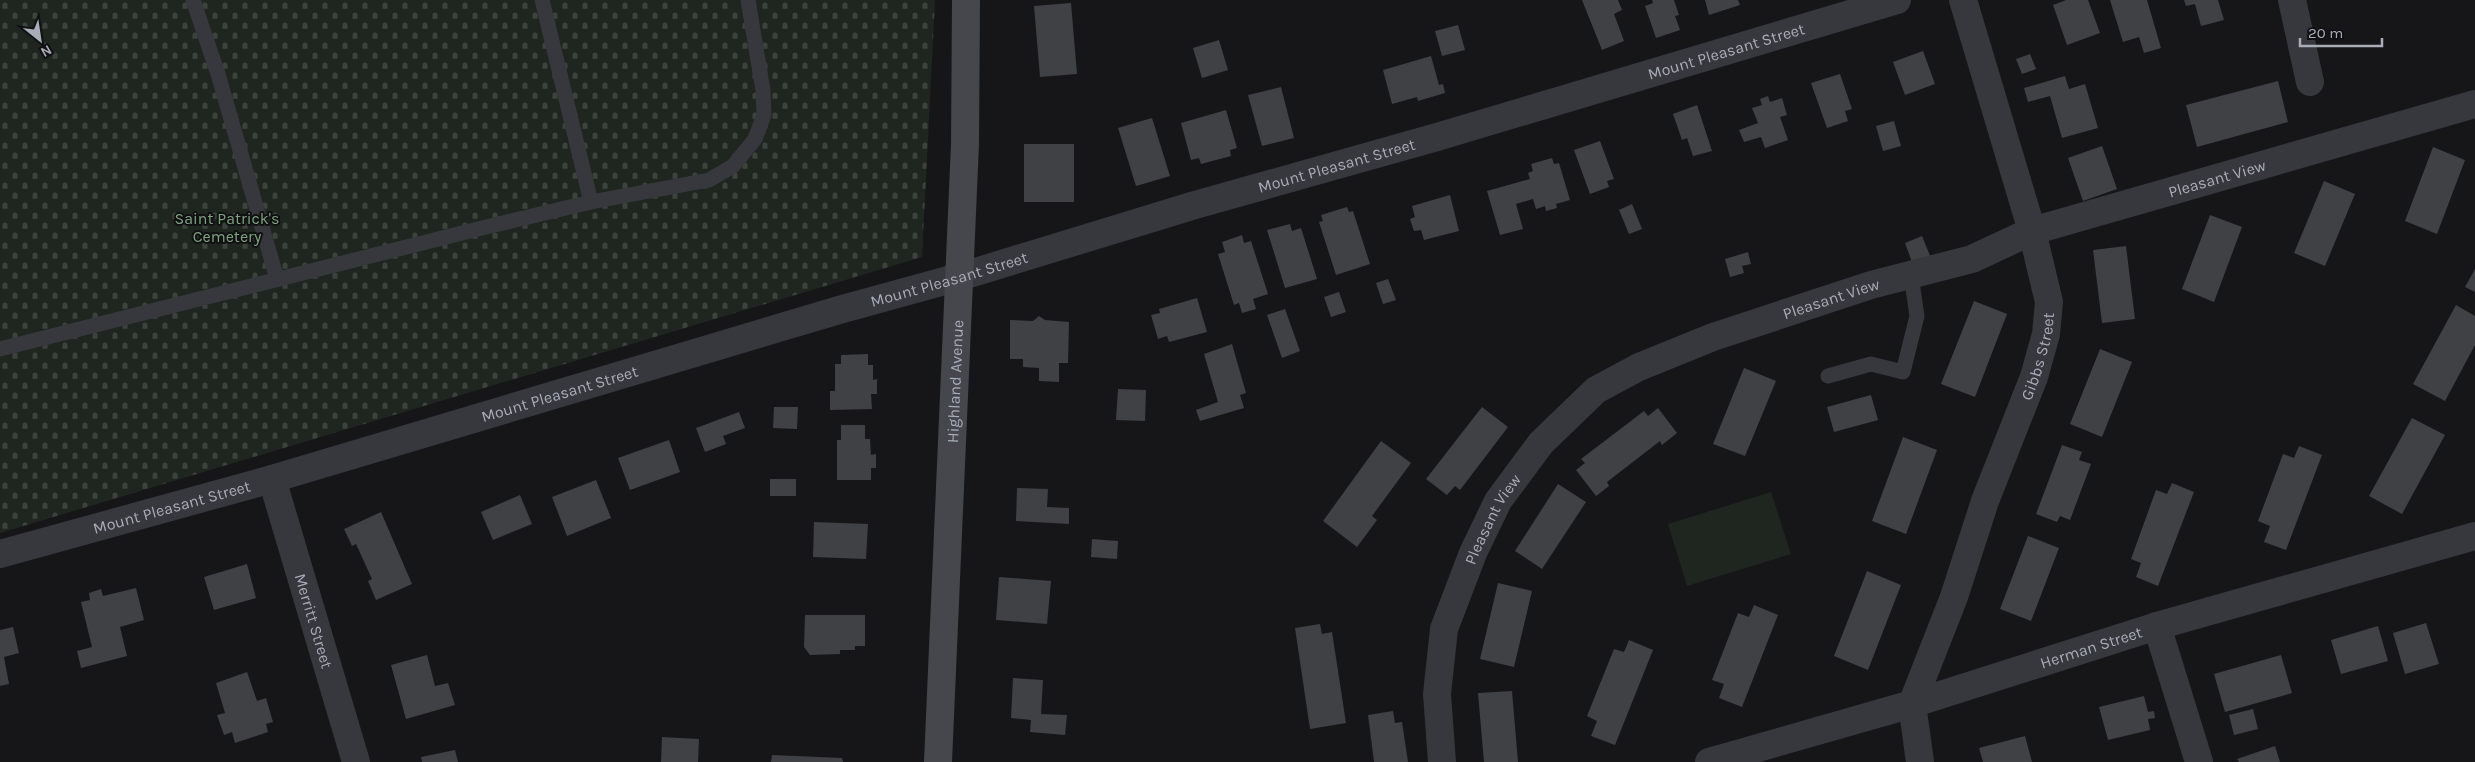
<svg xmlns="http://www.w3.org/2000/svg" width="2475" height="762" font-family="Karla,sans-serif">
<defs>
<pattern id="cemetery-stones" width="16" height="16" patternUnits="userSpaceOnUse" patternTransform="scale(1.25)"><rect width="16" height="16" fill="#1e261f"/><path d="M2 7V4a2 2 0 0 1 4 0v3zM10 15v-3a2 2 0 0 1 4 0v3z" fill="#3c433d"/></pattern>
</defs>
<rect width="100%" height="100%" fill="#161618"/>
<polygon fill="url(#cemetery-stones)" points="0,0 935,0 922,257 0,533"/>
<polygon fill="#1e261f" points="1771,492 1791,554 1687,586 1668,524"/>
<g fill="#404145">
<polygon points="1582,0 1618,0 1622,10 1614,14 1624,41 1602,50"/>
<polygon points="1652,0 1674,0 1679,15 1675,16 1680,30 1656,38 1645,6 1653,3"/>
<polygon points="1705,0 1738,0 1740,5 1709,15"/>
<polygon points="2066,0 2088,0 2100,33 2067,45 2053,5"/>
<polygon points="2110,0 2147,0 2161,48 2144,53 2139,37 2123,42"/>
<polygon points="2184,0 2218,0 2224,20 2201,26 2195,4 2186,6"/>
<polygon points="1071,3 1077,74 1040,77 1034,6"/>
<polygon points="1458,25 1465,50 1442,56 1435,31"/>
<polygon points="1219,40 1228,70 1202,78 1193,48"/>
<polygon points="1923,51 1935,84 1905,95 1893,62"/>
<polygon points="2030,54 2036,69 2022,74 2016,59"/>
<polygon points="1431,56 1439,85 1443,84 1445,93 1418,101 1417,97 1392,104 1383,70"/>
<polygon points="1840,74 1852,109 1845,111 1848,121 1827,128 1811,83"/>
<polygon points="2065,76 2069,89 2085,84 2098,128 2062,138 2050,96 2028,102 2024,88"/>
<polygon points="2278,81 2288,122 2197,147 2186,105"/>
<polygon points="1281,87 1294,138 1262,146 1248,95"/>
<polygon points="1768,96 1770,102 1782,98 1787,115 1780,117 1788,140 1765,148 1761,137 1744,142 1739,130 1758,123 1752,108 1762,105 1760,99"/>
<polygon points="1697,105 1712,151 1693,156 1687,138 1682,140 1673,114"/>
<polygon points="1226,110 1237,148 1230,150 1231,156 1201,164 1199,158 1191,160 1181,123"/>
<polygon points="1152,118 1170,176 1136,186 1118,128"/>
<polygon points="1894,121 1901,146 1883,151 1876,126"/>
<polygon points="1600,141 1614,179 1607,181 1609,187 1590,194 1574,150"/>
<rect x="1024" y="144" width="50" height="58"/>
<polygon points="2102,146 2117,189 2083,201 2068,158"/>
<polygon points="2433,147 2465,160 2437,234 2405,221"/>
<polygon points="1552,158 1554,164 1559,163 1570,200 1556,204 1557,208 1546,211 1545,206 1536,209 1533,199 1516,204 1523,229 1500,235 1487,191 1530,179 1528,173 1533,171 1531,164"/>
<polygon points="2324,181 2355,194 2325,266 2294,253"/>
<polygon points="1450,195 1459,231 1424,240 1421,230 1414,231 1410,219 1415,217 1412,206"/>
<polygon points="1632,204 1642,229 1629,234 1619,210"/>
<polygon points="1347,207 1349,212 1353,211 1370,264 1336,275 1319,222 1323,221 1321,215"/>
<polygon points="2210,215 2242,227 2214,302 2182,289"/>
<polygon points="1290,224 1292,231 1301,228 1317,279 1285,288 1267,230"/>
<polygon points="1242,235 1244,243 1251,241 1268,294 1253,299 1256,309 1242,313 1239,303 1234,305 1218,254 1225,252 1222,242"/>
<polygon points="1922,236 1931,258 1913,265 1905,243"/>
<polygon points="2126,246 2135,319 2102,323 2093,250"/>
<polygon points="1748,252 1751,264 1742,266 1744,273 1730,277 1725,259"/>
<polygon points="2475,269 2475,292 2465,287"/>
<polygon points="1388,279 1396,300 1383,304 1376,283"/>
<polygon points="1339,292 1346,312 1331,317 1324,297"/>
<polygon points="1197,298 1207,332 1169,342 1167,336 1158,339 1151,315 1160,313 1159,309"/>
<polygon points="1974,301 2007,314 1975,397 1941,384"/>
<polygon points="2456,305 2475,316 2475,345 2445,401 2413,384"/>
<polygon points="1285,309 1300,351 1282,358 1267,315"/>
<polygon points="1039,316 1045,320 1069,322 1068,363 1059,363 1059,382 1039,381 1039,368 1023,367 1023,359 1010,359 1010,320 1033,321"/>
<polygon points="1232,344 1246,393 1240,395 1244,408 1200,421 1196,410 1218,402 1204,354"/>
<polygon points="2100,349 2132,362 2102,437 2070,424"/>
<polygon points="868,354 868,365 873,365 873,380 877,379 877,394 871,394 872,409 830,410 830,391 835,391 835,364 841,364 841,355"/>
<polygon points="1744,368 1776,381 1745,456 1713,444"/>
<polygon points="1118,389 1146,390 1145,421 1116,420"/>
<polygon points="1871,395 1878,420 1834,432 1827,407"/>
<polygon points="774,407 798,407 797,429 773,428"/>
<polygon points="1482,407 1508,427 1460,490 1455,486 1447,495 1426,479"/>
<polygon points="1658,408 1677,433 1662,445 1660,441 1607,482 1609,486 1596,496 1576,470 1585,463 1581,459 1644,411 1648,416"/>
<polygon points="739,412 745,428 723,436 726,444 705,452 696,428"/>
<polygon points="2412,418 2445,435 2402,514 2369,496"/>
<polygon points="841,425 865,425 865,439 870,439 871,455 876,454 876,468 871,468 871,480 837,480 837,440 841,440"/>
<polygon points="1903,437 1937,450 1906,534 1872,521"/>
<polygon points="669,440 680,472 630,490 618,458"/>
<polygon points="1381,441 1411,463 1372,516 1377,520 1357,547 1323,521"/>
<polygon points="2062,445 2082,452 2079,460 2091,464 2070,520 2060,516 2057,522 2036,514"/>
<polygon points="2299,446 2322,455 2286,550 2264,542 2270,526 2258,521 2283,454 2294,458"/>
<rect x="770" y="479" width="26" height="17"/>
<polygon points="596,480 611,518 567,536 552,497"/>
<polygon points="2172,483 2194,492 2158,586 2136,577 2141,563 2131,559 2156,490 2167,494"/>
<polygon points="1558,484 1586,502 1542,569 1515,551"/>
<polygon points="1017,488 1048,489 1047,507 1069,508 1069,524 1016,521"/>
<polygon points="520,495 532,524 493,540 481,512"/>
<polygon points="381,512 412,584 376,600 368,581 372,579 356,544 352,546 344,529"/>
<polygon points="814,522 868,524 866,559 813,557"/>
<polygon points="2028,536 2059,548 2031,621 2000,609"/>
<polygon points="1092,539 1118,541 1117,559 1091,557"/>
<polygon points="247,564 256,598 214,610 204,577"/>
<polygon points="1867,571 1901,585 1868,670 1834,656"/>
<polygon points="999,577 1051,581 1047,624 996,620"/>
<polygon points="1498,583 1532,591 1514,667 1480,659"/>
<polygon points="136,588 144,620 120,627 127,656 81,668 77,651 92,647 81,602 90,600 89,593 101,589 103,596"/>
<polygon points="1754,605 1778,615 1742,707 1719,698 1724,684 1712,680 1738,613 1749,617"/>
<polygon points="805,615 865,615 865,646 855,646 855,650 840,650 840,654 810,655 804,647"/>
<polygon points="2426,623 2439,664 2405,674 2393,633"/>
<polygon points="1320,624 1322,634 1332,632 1346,723 1310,729 1295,628"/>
<polygon points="2378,626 2388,661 2341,674 2331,640"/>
<polygon points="13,627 19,653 4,657 9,684 0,686 0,630"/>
<polygon points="1629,640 1653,650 1615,745 1591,736 1597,721 1587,716 1614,649 1624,652"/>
<polygon points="427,655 435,686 448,683 455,705 406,719 391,665"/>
<polygon points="2281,655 2292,693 2225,712 2214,674"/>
<polygon points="247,672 257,701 266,698 273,722 266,724 268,732 235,743 232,732 224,735 217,715 225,713 216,683"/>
<polygon points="1013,678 1043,680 1041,714 1067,715 1065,735 1030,732 1031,720 1011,718"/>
<polygon points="1512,691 1518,762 1484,762 1478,693"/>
<polygon points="2144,696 2148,712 2154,711 2155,718 2148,719 2150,730 2108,740 2099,707"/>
<polygon points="2253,709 2258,729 2234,735 2229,715"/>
<polygon points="1393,711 1395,723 1402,722 1408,762 1374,762 1368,715"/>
<polygon points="2025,736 2032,762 1983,762 1979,748"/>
<polygon points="662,737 699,739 698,762 661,762"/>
<polygon points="2275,746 2280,762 2239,762 2237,759"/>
<polygon points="455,750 458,762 422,762 421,757"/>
<polygon points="772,755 842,758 843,762 771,762"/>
</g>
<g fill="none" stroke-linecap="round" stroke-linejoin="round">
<g stroke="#37383d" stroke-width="15">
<polyline points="193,0 218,74 277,279"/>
<polyline points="542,0 591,202"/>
<polyline points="0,349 482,228 591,202 709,180 733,166 755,139 764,115 763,90 748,0"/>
<polyline points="1828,376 1871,364 1903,372 1917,316 1911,275"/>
</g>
<g stroke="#37383d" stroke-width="28">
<polyline points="2292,0 2310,82"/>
<path id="s1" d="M272,479L356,762"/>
<path id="s2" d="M0,554L272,479L839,310L959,277L1195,205L1437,137L1897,0"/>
<polyline points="2157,626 2199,762"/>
<path id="s3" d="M1442,762L1437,694L1444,629L1473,553L1498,501L1541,443L1596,390L1639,367L1713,337L1871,285L1972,259L2032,231L2475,104"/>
<path id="s4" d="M1709,762L1912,704L2157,626L2475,536"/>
<path id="s5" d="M1920,762L1912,704L1954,597L1985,501L2034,377L2046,334L2049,302L2032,231L1963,0"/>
</g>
<path stroke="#45474d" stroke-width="28" id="s6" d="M938,762L965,144L966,0"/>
</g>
<g text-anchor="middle" stroke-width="4" stroke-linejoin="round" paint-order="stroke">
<g font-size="16" fill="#a8adb8" stroke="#111113">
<text dy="6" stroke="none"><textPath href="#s2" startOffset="1798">Mount Pleasant Street</textPath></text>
<text dy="6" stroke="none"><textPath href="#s2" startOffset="1392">Mount Pleasant Street</textPath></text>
<text dy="6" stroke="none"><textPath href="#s3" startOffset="1079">Pleasant View</textPath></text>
<text dy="6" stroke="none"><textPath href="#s2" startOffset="988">Mount Pleasant Street</textPath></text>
<text dy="6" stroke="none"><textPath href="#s3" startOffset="674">Pleasant View</textPath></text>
<text dy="6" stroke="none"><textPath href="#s5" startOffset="429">Gibbs Street</textPath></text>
<text dy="6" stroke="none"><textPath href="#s6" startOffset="381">Highland Avenue</textPath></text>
<text dy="6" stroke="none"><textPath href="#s2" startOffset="582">Mount Pleasant Street</textPath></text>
<text dy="6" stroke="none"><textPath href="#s2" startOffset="178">Mount Pleasant Street</textPath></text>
<text dy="6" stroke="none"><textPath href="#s3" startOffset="254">Pleasant View</textPath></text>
<text dy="6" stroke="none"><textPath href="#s1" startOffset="148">Merritt Street</textPath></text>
<text dy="6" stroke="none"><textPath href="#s4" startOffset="399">Herman Street</textPath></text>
</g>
<g font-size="16" fill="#7fa381" stroke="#111113">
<text x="227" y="224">Saint Patrick's<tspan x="227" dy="18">Cemetery</tspan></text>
</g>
</g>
<g transform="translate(40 40) rotate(150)" stroke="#111113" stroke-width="4" paint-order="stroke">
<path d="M0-4L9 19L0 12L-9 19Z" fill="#a8adb8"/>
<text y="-8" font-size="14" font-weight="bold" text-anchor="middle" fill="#a8adb8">N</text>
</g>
<path d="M2300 38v8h82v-8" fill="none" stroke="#a8adb8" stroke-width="2.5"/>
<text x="2308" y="38" font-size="15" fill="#a8adb8" stroke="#111113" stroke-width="4" paint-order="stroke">20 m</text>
</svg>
